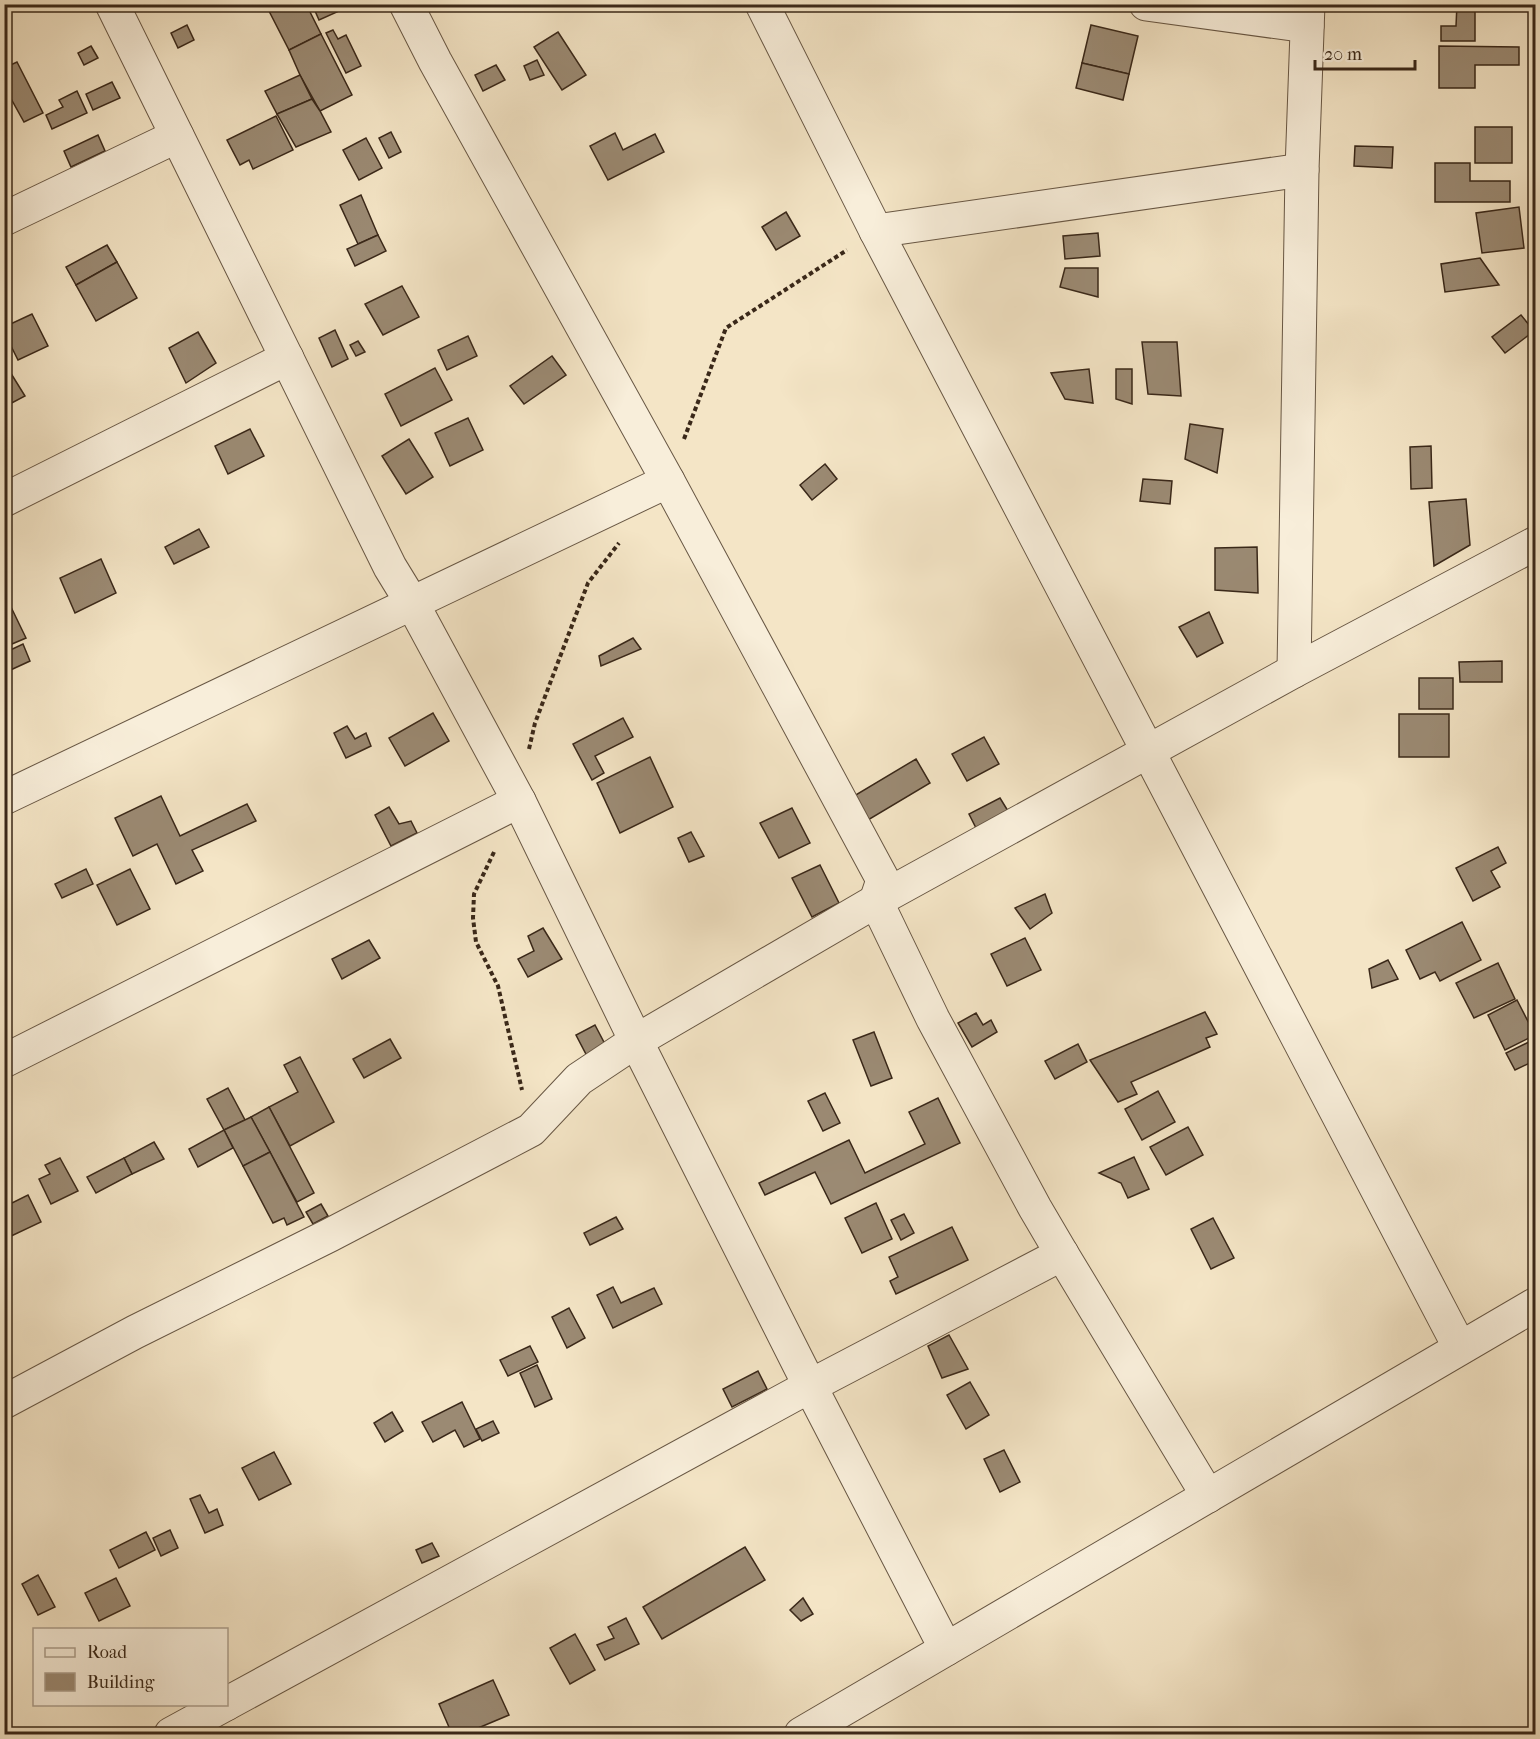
<svg xmlns="http://www.w3.org/2000/svg" width="1540" height="1739" font-family="'IM FELL French Canon',serif">
<rect width="100%" height="100%" fill="#f4e5c6"/>
<filter id="stains"><feTurbulence type="fractalNoise" baseFrequency=".00333" numOctaves="4"/><feColorMatrix values="0 0 0 0 .2 0 0 0 0 .09 0 0 0 0 .02 0 0 0 .5 -.17"/></filter>
<radialGradient id="worn" r=".72"><stop offset=".6" stop-color="#630" stop-opacity="0"/><stop offset="1" stop-color="#630" stop-opacity=".3"/></radialGradient>
<g fill="#9b8a73" stroke="#3a2819" stroke-width="1.5">
<polygon points="281,4 306,4 321,34 289,50 269,11"/>
<polygon points="312,4 333,4 337,12 319,20"/>
<polygon points="1457,4 1475,4 1475,41 1441,41 1441,26 1456,26"/>
<polygon points="187,25 194,40 178,48 171,33"/>
<polygon points="1091,25 1138,36 1129,74 1082,63"/>
<polygon points="333,30 338,39 346,35 361,66 346,73 326,33"/>
<polygon points="558,32 586,75 562,90 534,47"/>
<polygon points="321,34 352,95 320,111 300,75 289,50"/>
<polygon points="91,46 98,58 84,65 78,53"/>
<polygon points="1439,46 1519,47 1519,65 1475,65 1475,88 1439,88"/>
<polygon points="537,60 544,75 530,80 524,66"/>
<polygon points="17,62 43,113 24,122 4,86 4,68"/>
<polygon points="1082,63 1129,74 1123,100 1076,88"/>
<polygon points="496,65 505,80 483,91 475,75"/>
<polygon points="300,75 312,99 277,114 265,91"/>
<polygon points="112,82 120,98 93,110 86,94"/>
<polygon points="77,91 87,113 52,129 46,115 63,107 59,100"/>
<polygon points="312,99 320,111 331,132 296,147 277,114"/>
<polygon points="276,116 293,150 253,169 249,160 240,165 227,140"/>
<rect x="1475" y="127" width="37" height="36"/>
<polygon points="391,132 401,152 389,158 379,138"/>
<polygon points="615,133 623,150 655,134 664,152 608,180 590,146"/>
<polygon points="98,135 105,151 71,167 64,151"/>
<polygon points="366,138 382,168 359,180 343,150"/>
<polygon points="1355,146 1393,147 1392,168 1354,166"/>
<polygon points="1435,163 1470,163 1470,181 1510,181 1510,202 1435,202"/>
<polygon points="361,195 378,235 358,244 340,205"/>
<polygon points="1519,207 1524,248 1482,253 1476,213"/>
<polygon points="786,212 800,236 776,250 762,227"/>
<polygon points="1098,233 1100,256 1065,259 1063,236"/>
<polygon points="378,235 386,251 355,266 347,249"/>
<polygon points="107,245 117,262 76,285 66,267"/>
<polygon points="1480,258 1499,285 1445,292 1441,264"/>
<polygon points="117,262 137,298 96,321 76,285"/>
<polygon points="1065,268 1098,268 1098,297 1060,287"/>
<polygon points="402,286 419,317 383,335 365,304"/>
<polygon points="32,314 48,346 18,360 4,332 4,327"/>
<polygon points="1521,315 1534,331 1505,353 1492,337"/>
<polygon points="335,330 348,359 332,367 319,338"/>
<polygon points="198,332 216,363 186,383 169,348"/>
<polygon points="468,336 477,356 447,370 438,350"/>
<polygon points="358,341 365,352 356,356 350,345"/>
<polygon points="1142,342 1177,342 1181,396 1148,394"/>
<polygon points="552,356 566,375 524,404 510,386"/>
<polygon points="7,367 25,396 6,406 4,403 4,368"/>
<polygon points="435,368 452,400 401,426 385,394"/>
<polygon points="1089,369 1093,403 1065,399 1051,373"/>
<polygon points="1116,369 1132,369 1132,404 1116,399"/>
<polygon points="468,418 483,450 450,466 435,433"/>
<polygon points="1190,424 1223,429 1217,473 1185,459"/>
<polygon points="250,429 264,456 228,474 215,446"/>
<polygon points="409,439 433,477 406,494 382,456"/>
<polygon points="1431,446 1432,488 1411,489 1410,447"/>
<polygon points="825,464 837,479 812,500 800,485"/>
<polygon points="1143,479 1172,481 1170,504 1140,501"/>
<polygon points="1466,499 1470,545 1434,566 1429,502"/>
<polygon points="199,529 209,547 174,564 165,547"/>
<polygon points="1257,547 1258,593 1215,590 1215,548"/>
<polygon points="101,559 116,593 75,613 60,578"/>
<polygon points="10,605 26,638 12,644 4,628 4,608"/>
<polygon points="1209,612 1223,643 1197,657 1179,627"/>
<polygon points="633,638 641,649 601,666 599,656"/>
<polygon points="23,644 30,661 4,673 4,653"/>
<polygon points="1502,661 1502,682 1460,682 1459,662"/>
<rect x="1419" y="678" width="34" height="31"/>
<polygon points="433,713 449,741 405,766 389,738"/>
<rect x="1399" y="714" width="50" height="43"/>
<polygon points="623,718 633,737 595,756 604,773 592,780 573,744"/>
<polygon points="347,726 355,739 366,733 371,746 346,758 334,733"/>
<polygon points="984,737 999,764 967,781 952,754"/>
<polygon points="650,757 673,807 620,833 597,783"/>
<polygon points="916,759 930,783 868,820 854,796"/>
<polygon points="161,796 180,836 247,804 256,821 192,850 203,871 176,884 157,844 133,856 115,818"/>
<polygon points="1000,798 1008,811 976,828 969,814"/>
<polygon points="389,807 399,824 411,821 417,833 391,846 375,815"/>
<polygon points="792,808 810,843 779,858 760,823"/>
<polygon points="691,832 704,856 689,862 678,838"/>
<polygon points="1498,847 1506,863 1491,871 1500,887 1473,901 1456,868"/>
<polygon points="820,865 839,903 812,917 792,878"/>
<polygon points="86,869 93,884 62,898 55,884"/>
<polygon points="130,869 150,909 117,925 97,885"/>
<polygon points="1045,894 1052,913 1030,929 1015,908"/>
<polygon points="1462,922 1481,960 1440,981 1435,972 1420,979 1406,950"/>
<polygon points="543,928 562,959 528,977 518,959 534,951 528,936"/>
<polygon points="1025,938 1041,970 1007,986 991,954"/>
<polygon points="369,940 380,958 342,979 332,959"/>
<polygon points="1388,960 1398,979 1372,988 1369,969"/>
<polygon points="1498,963 1515,999 1474,1018 1456,983"/>
<polygon points="1517,1000 1535,1035 1505,1050 1488,1015"/>
<polygon points="1205,1012 1217,1034 1206,1038 1210,1047 1131,1082 1137,1094 1118,1102 1090,1060"/>
<polygon points="976,1013 983,1025 991,1020 997,1032 972,1047 958,1023"/>
<polygon points="595,1025 607,1048 588,1058 576,1035"/>
<polygon points="874,1032 892,1078 871,1086 853,1040"/>
<polygon points="390,1039 401,1058 364,1078 353,1059"/>
<polygon points="1535,1039 1536,1060 1515,1070 1506,1053"/>
<polygon points="1078,1044 1087,1062 1055,1079 1045,1061"/>
<polygon points="300,1057 334,1122 290,1146 269,1107 298,1092 284,1065"/>
<polygon points="228,1088 245,1120 224,1130 207,1099"/>
<polygon points="1158,1091 1175,1122 1142,1140 1125,1109"/>
<polygon points="825,1093 840,1123 823,1131 808,1101"/>
<polygon points="938,1098 960,1143 831,1204 815,1172 765,1195 759,1183 849,1140 865,1173 925,1144 909,1112"/>
<polygon points="269,1107 314,1193 297,1202 251,1117"/>
<polygon points="251,1117 270,1152 243,1166 224,1130"/>
<polygon points="1188,1127 1203,1155 1166,1175 1150,1147"/>
<polygon points="224,1130 233,1148 198,1167 189,1149"/>
<polygon points="154,1142 164,1159 132,1174 124,1158"/>
<polygon points="270,1152 304,1217 287,1225 284,1218 273,1223 243,1166"/>
<polygon points="1134,1157 1149,1189 1128,1198 1121,1183 1099,1173"/>
<polygon points="60,1158 78,1191 51,1204 39,1179 50,1174 45,1165"/>
<polygon points="124,1158 132,1174 96,1193 87,1177"/>
<polygon points="4,1192 10,1204 28,1195 41,1222 7,1238 4,1233"/>
<polygon points="876,1203 892,1239 862,1253 845,1218"/>
<polygon points="321,1204 328,1216 313,1224 306,1212"/>
<polygon points="904,1214 914,1233 901,1240 891,1220"/>
<polygon points="616,1217 623,1229 590,1245 584,1233"/>
<polygon points="1213,1218 1234,1258 1211,1269 1191,1229"/>
<polygon points="952,1227 968,1260 896,1294 890,1281 898,1277 889,1257"/>
<polygon points="613,1287 621,1303 654,1288 662,1304 613,1328 597,1295"/>
<polygon points="569,1308 585,1338 567,1348 552,1317"/>
<polygon points="949,1335 968,1369 942,1378 928,1346"/>
<polygon points="530,1346 538,1362 508,1376 500,1360"/>
<polygon points="537,1365 552,1399 535,1407 520,1373"/>
<polygon points="758,1371 767,1389 732,1407 723,1389"/>
<polygon points="970,1382 989,1415 966,1429 947,1395"/>
<polygon points="462,1402 480,1439 464,1447 455,1430 433,1442 422,1422"/>
<polygon points="392,1412 403,1431 385,1442 374,1423"/>
<polygon points="493,1421 499,1433 482,1441 476,1429"/>
<polygon points="1004,1450 1020,1482 1000,1492 984,1459"/>
<polygon points="274,1452 291,1484 259,1500 242,1468"/>
<polygon points="200,1495 209,1513 217,1509 223,1525 205,1533 190,1499"/>
<polygon points="170,1530 178,1548 161,1556 153,1538"/>
<polygon points="146,1532 155,1550 119,1568 110,1550"/>
<polygon points="432,1543 439,1556 422,1563 416,1550"/>
<polygon points="745,1547 765,1580 662,1639 643,1607"/>
<polygon points="38,1575 55,1607 38,1615 22,1584"/>
<polygon points="116,1578 130,1606 99,1621 85,1593"/>
<polygon points="803,1598 813,1614 801,1621 790,1610"/>
<polygon points="626,1618 639,1644 605,1660 597,1645 614,1638 608,1627"/>
<polygon points="575,1634 595,1670 570,1684 550,1648"/>
<polygon points="493,1680 509,1715 464,1734 452,1734 439,1704"/>
</g>
<g fill="none" stroke-linecap="round" stroke-linejoin="round">
<defs>
<g id="minor">
<polyline points="112,4 390,567 412,603 519,801 636,1041 810,1386 946,1649"/>
<polyline points="406,4 435,61 668,481 883,880 876,901 933,1019 1035,1208 1062,1254 1208,1496"/>
<polyline points="762,4 876,231 1460,1348"/>
<polyline points="1146,4 1307,26"/>
<polyline points="4,219 177,136"/>
<polyline points="876,231 1302,170"/>
<polyline points="4,500 287,358"/>
<polyline points="1294,671 1302,170 1308,4"/>
<polyline points="4,798 668,481"/>
<polyline points="4,1061 519,801"/>
<polyline points="4,1402 135,1332 330,1235 531,1130 579,1079 636,1041 876,901 1294,671 1536,543"/>
<polyline points="226,1704 810,1386 1062,1254"/>
<polyline points="171,1734 226,1704"/>
<polyline points="801,1734 1536,1304"/>
</g>
</defs>
<use href="#minor" stroke="#685744" stroke-width="35"/>
<g stroke="#3a2819" stroke-width="4" stroke-dasharray="4.5 3" stroke-linecap="butt">
<polyline points="684,439 726,328 847,250"/>
<polyline points="529,749 535,723 588,583 619,543"/>
<polyline points="494,852 474,894 473,918 476,942 498,986 522,1090"/>
</g>
<use href="#minor" stroke="#f8eeda" stroke-width="33"/>
</g>
<rect width="1540" height="1739" fill="none" stroke="#f4e5c6" stroke-width="24"/>
<rect x="6" y="6" width="1528" height="1727" fill="none" stroke="#3a2819" stroke-width="3"/>
<rect x="12" y="12" width="1516" height="1715" fill="none" stroke="#3a2819" stroke-width="1.5"/>
<rect x="33" y="1628" width="195" height="78" fill="#f8eeda" stroke="#ac9f8d" stroke-width="1.5"/>
<rect x="45" y="1648" width="30" height="9" fill="#f8eeda" stroke="#ac9f8d" stroke-width="1.5"/>
<text x="87" y="1658" font-size="18" fill="#3a2819">Road</text>
<rect x="45" y="1673" width="30" height="18" fill="#9b8a73" stroke="#ac9f8d" stroke-width="1.5"/>
<text x="87" y="1688" font-size="18" fill="#3a2819">Building</text>
<path d="M1315 60v9h100v-9" fill="none" stroke="#3a2819" stroke-width="3"/>
<text x="1324" y="60" font-size="18" fill="#3a2819" stroke="#f8eeda" stroke-width="4.5" paint-order="stroke">20 m</text>
<rect width="100%" height="100%" filter="url(#stains)"/>
<rect width="100%" height="100%" fill="url(#worn)"/>
</svg>
